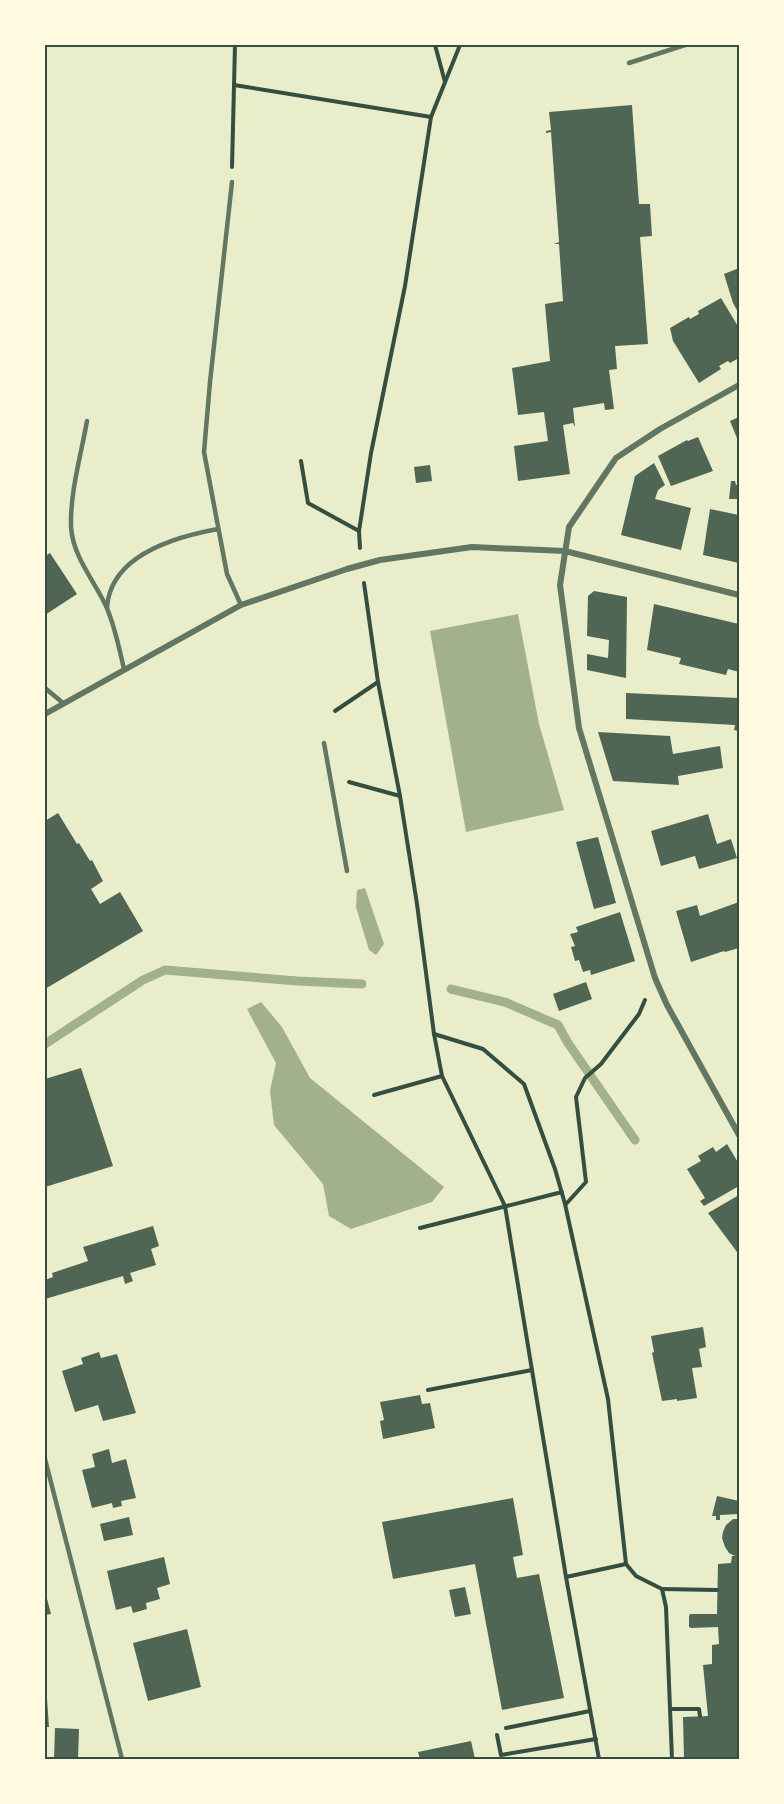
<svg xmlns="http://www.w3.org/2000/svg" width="784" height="1804" font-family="'Noto Sans',sans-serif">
  <rect width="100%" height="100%" fill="#e9edc9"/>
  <!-- water -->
  <g fill="#a3b18a">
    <path d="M518,614L539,724L564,810L466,832L430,631Z"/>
    <path d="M365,888L384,944L376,955L369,950L356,907L357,890Z"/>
    <path d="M261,1002L282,1027L310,1078L444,1187L432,1202L351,1229L329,1216L323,1184L274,1125L270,1091L276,1063L247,1009Z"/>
  </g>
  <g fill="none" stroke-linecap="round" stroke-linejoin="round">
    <!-- stream -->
    <g stroke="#a3b18a" stroke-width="9">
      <path d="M451,989L505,1002L558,1025L568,1043L635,1140"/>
      <path d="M45,1044L143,980L165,970L297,981L362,984"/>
    </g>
  </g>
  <!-- building -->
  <g fill="#4f6655">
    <path d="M632,105L639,204H650L652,236L640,237L648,344L615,346L617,369L609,370L614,409L605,410L604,403L573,408L575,427L573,423L563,425L570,474L518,481L514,446L548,441L544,412L518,415L512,368L550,361L545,304L563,301L559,244H554L559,242L551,132L546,133V131L551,130L549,112Z"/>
    <path d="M739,268V314L733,303L724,274Z"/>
    <path d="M721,298L739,328V358L730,363L728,361L719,366L721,369L699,383L673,341L670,328L689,317L690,319L699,314L698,311Z"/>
    <path d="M739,417V443L730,421Z"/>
    <path d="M698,437L713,471L671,486L658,456L687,440L688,441Z"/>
    <path d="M654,463L665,485L658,490L655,499L691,508L681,550L621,535L635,476Z"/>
    <path d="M430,465L432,481L416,483L414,467Z"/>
    <path d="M731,481H735L736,485L739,484V499H729Z"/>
    <path d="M710,509L739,515V563L703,555Z"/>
    <path d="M50,553L77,594L45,615V556Z"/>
    <path d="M594,591L627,597L626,678L587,670V654L608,658L609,640L587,636L588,596Z"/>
    <path d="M654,604L739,624V672L728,669L726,675L679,664L681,658L647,650Z"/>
    <path d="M626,693L739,698V731L734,730L735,725L626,719Z"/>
    <path d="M598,732L670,736L673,754L720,746L723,768L678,776L679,785L613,781Z"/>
    <path d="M58,813L77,844L79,843L90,861L92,860L103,881L91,889L100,904L120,892L143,931L45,989V821Z"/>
    <path d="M708,814L717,844L731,839L737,858L699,869L695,856L661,866L651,831Z"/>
    <path d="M598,837L616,903L594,909L576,842Z"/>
    <path d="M739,902V948L725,952L724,951L691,962L676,911L697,905L700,916Z"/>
    <path d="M620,912L635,961L591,975L590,970L583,972L579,960L575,961L571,947L575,946L570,934L578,932L576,927Z"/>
    <path d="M586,982L592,999L559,1011L553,994Z"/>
    <path d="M81,1068L113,1166L45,1187V1079Z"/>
    <path d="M727,1144L739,1164V1186L704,1206L700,1201L705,1198L687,1169L701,1161L698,1156L713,1147L716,1152Z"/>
    <path d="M739,1195V1251L737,1252L708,1213Z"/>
    <path d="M153,1226L159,1246L151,1249L156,1265L130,1273L133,1281L125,1284L123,1276L45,1299V1280L53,1277L52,1273L88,1261L83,1247Z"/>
    <path d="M703,1327L706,1347L699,1349L702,1367L692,1368L697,1398L677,1401V1399L662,1401L652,1353L654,1352L651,1336Z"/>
    <path d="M99,1352L101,1358L117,1354L136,1413L103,1421L98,1405L75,1412L62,1371L83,1364L81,1358Z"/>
    <path d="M420,1395L422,1404L430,1403L435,1428L383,1439L380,1421L384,1420L380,1402Z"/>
    <path d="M109,1449L112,1463L126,1459L136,1498L121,1501L122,1506L113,1508L112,1503L92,1508L82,1470L95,1467L92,1454Z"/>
    <path d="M717,1496L739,1501V1514L720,1515V1520H716V1516H712Z"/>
    <path d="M513,1498L523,1555L513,1557L517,1578L539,1574L564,1698L502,1710L475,1564L393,1579L382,1522Z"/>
    <path d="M129,1517L133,1535L104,1541L100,1524Z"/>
    <path d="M733,1519H739V1759H684L683,1717L708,1716L703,1665L712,1664V1645L719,1644L718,1627L691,1628L689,1627V1616L690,1614H717L718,1564L731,1563L732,1556H735L729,1553L725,1547L722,1538L723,1532L726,1525Z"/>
    <path d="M164,1557L170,1584L157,1588L160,1599L146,1603L147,1609L133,1613L131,1606L116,1610L107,1571Z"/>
    <path d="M465,1587L471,1614L455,1617L449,1590Z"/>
    <path d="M45,1591L51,1614L45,1615Z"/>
    <path d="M187,1629L201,1687L148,1701L133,1643Z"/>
    <path d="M45,1699H47L49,1727H45Z"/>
    <path d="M55,1728L79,1729L78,1759H54Z"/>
    <path d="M471,1741L475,1759H420L418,1752Z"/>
  </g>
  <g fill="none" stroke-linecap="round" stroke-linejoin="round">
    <!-- path -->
    <g stroke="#344e41" stroke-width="4">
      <path d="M435,45L445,82"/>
      <path d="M234,85L431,117"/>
      <path d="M232,167L235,45"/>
      <path d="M301,461L308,503L359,531"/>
      <path d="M360,548L359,531L371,453L405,286L431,117L460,45"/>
      <path d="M364,583L378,682L400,796L417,904L434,1034L442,1076L505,1206L566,1577L599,1759"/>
      <path d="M335,711L378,682"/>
      <path d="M349,782L400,796"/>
      <path d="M434,1034L483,1049L524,1084L555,1169L565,1204L608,1399L626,1564L636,1576L662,1589L666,1607L672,1759"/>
      <path d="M374,1095L442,1076"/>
      <path d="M566,1204L586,1182L576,1097L585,1078L601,1064L639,1014L645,1000"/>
      <path d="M420,1228L562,1192"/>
      <path d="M428,1390L532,1370"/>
      <path d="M566,1577L626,1564"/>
      <path d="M662,1589L717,1590"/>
      <path d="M670,1709H699L700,1716"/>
      <path d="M506,1728L590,1711"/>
      <path d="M497,1735L501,1755L596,1739"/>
    </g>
    <!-- service -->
    <g stroke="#617663" stroke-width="4.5">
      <path d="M629,63L685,45"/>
      <path d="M232,182L210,382L204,452L227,574L241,605"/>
      <path d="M87,421C81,455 70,492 71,527C73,557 94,580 106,606C115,626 119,648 124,669"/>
      <path d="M107,607C111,555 174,537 218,529"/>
      <path d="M45,688L63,703"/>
      <path d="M324,743L347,871"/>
      <path d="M45,1459L122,1759"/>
    </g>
    <!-- minor -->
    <g stroke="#617663" stroke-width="6">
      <path d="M739,385L660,429L616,458L569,527L560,585L579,728L655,978L667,1005L739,1135"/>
      <path d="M45,714L241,605L347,569L380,560L472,547L565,551L739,595"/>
    </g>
  </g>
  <!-- border -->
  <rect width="784" height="1804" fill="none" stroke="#fefae0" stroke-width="93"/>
  <rect x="46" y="46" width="692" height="1712" fill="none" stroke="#344e41" stroke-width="2"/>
</svg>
